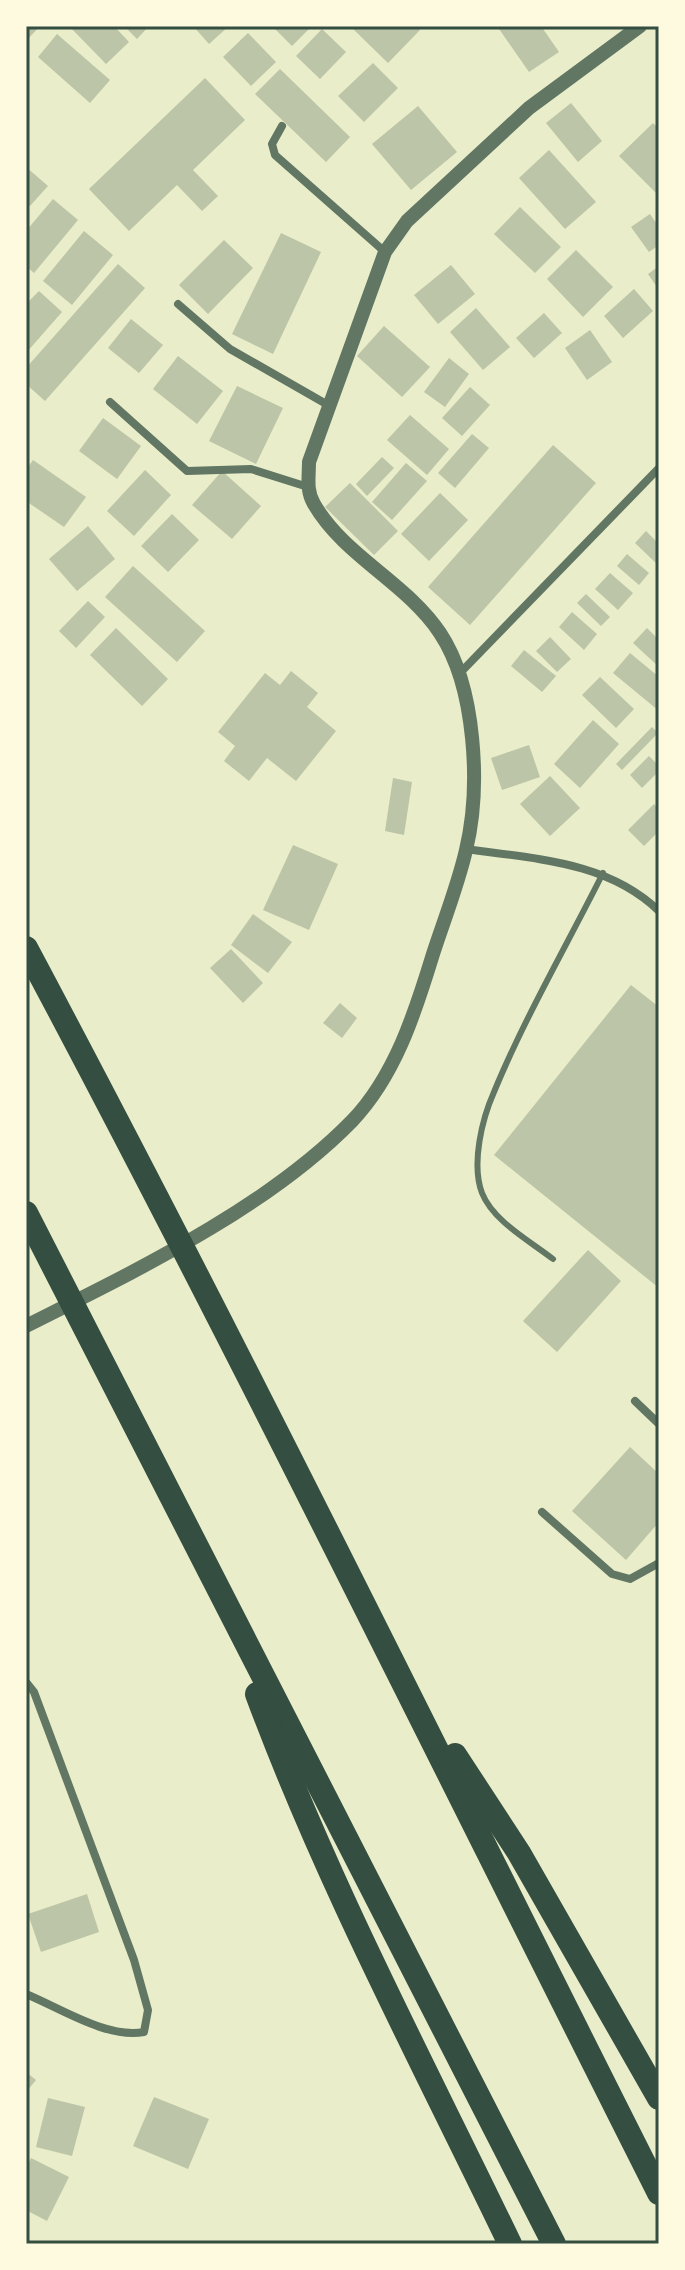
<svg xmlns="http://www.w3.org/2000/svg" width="685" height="2270" font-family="Roboto,sans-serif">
  <rect width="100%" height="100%" fill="#e9edc9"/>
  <!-- building -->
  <g fill="#bcc5a7">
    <path d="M26,26H40L26,41Z"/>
    <path d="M69,26H114L129,42L106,64Z"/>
    <path d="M124,26H149L137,39Z"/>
    <path d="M193,26H229L209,44Z"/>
    <path d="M272,26H312L292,46Z"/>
    <path d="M350,26H416L420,30L388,63Z"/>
    <path d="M497,26H541L559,52L529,72Z"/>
    <path d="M322,29L346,52L320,79L296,56Z"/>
    <path d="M248,33L276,62L251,86L223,57Z"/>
    <path d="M57,34L110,80L90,103L38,57Z"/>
    <path d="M373,63L398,88L364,122L338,96Z"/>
    <path d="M280,69L350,137L326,162L255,94Z"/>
    <path d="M205,78L245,120L193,170L218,196L202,211L177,185L129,231L89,189Z"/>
    <path d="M571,103L602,141L578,162L546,123Z"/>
    <path d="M418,106L457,152L411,190L372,144Z"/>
    <path d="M653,123L659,129V196L619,156Z"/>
    <path d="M549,150L596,202L565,229L519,178Z"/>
    <path d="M26,167L48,186L30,206L26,202Z"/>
    <path d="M53,199L78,220L34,273L26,266V231Z"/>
    <path d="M520,207L561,247L535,273L494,234Z"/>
    <path d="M650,214L659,227V245L649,252L631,227Z"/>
    <path d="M84,231L113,255L72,305L43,281Z"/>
    <path d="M281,233L321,252L273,354L232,334Z"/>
    <path d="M224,240L253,268L208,314L179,285Z"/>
    <path d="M576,250L613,287L583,317L547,279Z"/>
    <path d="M118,264L145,288L45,401L26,384V368Z"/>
    <path d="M451,265L475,294L438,324L414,295Z"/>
    <path d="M659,266V290L648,274Z"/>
    <path d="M634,289L653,311L623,338L604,316Z"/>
    <path d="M39,291L62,312L26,353V304Z"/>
    <path d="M476,308L510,347L483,370L450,332Z"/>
    <path d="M544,313L562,333L534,358L516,338Z"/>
    <path d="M131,319L163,345L139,373L108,348Z"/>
    <path d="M384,326L430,367L402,397L357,356Z"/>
    <path d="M590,330L612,362L587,380L565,348Z"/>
    <path d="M178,356L223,391L197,424L153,389Z"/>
    <path d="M449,358L469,374L445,407L424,392Z"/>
    <path d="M237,386L283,408L256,464L209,441Z"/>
    <path d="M470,387L490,405L462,436L442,418Z"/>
    <path d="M410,415L449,449L427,475L387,440Z"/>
    <path d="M103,418L141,446L117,479L79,451Z"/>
    <path d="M472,434L489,448L455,488L438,473Z"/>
    <path d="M553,445L596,483L470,625L428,587Z"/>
    <path d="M382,457L394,468L367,496L356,484Z"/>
    <path d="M33,460L86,497L64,527L26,501V470Z"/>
    <path d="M406,463L427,481L392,520L372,502Z"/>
    <path d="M145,470L171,495L134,536L107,511Z"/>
    <path d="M222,471L261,506L232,539L192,505Z"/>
    <path d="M350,483L398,531L374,555L325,507Z"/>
    <path d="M440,493L468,520L429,561L401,534Z"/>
    <path d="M172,514L199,540L168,572L141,546Z"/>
    <path d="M88,526L115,559L77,591L49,559Z"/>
    <path d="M646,531L659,544V566L635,543Z"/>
    <path d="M627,554L649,573L639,585L617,566Z"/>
    <path d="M133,566L205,631L177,662L105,597Z"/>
    <path d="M610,573L633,593L618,610L595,589Z"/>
    <path d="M586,594L610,617L601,626L577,603Z"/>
    <path d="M88,601L105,617L76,648L59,631Z"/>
    <path d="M572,612L597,634L584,650L559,627Z"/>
    <path d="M116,628L168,679L142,706L90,655Z"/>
    <path d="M647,628L659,640V667L633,643Z"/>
    <path d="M550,637L571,659L557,672L536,651Z"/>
    <path d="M524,650L556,676L542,692L511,666Z"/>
    <path d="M630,653L659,677V711L613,673Z"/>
    <path d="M291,671L318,693L307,707L336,731L296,781L267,758L249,781L224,761L235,746L218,732L265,673L280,685Z"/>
    <path d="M600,677L634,709L616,728L582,695Z"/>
    <path d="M593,720L619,744L580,788L554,764Z"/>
    <path d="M652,727L658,733L622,770L616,764Z"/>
    <path d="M529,745L540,777L502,790L491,758Z"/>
    <path d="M649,756L659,766V771L642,788L630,775Z"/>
    <path d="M550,776L580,808L550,836L520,804Z"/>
    <path d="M393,778L412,782L404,835L385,831Z"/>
    <path d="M654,804L659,809V831L644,846L628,830Z"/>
    <path d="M293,845L338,864L309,930L263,910Z"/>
    <path d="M253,914L292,942L268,973L231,945Z"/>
    <path d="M231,949L263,983L243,1003L210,968Z"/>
    <path d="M631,985L659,1007V1288L494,1155Z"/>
    <path d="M340,1003L357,1018L342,1038L323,1023Z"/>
    <path d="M588,1250L621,1281L557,1352L523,1321Z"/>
    <path d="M630,1447L659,1474V1522L626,1560L572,1511Z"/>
    <path d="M87,1894L99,1932L41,1952L28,1914Z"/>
    <path d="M26,2072L36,2080L26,2092Z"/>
    <path d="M154,2097L209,2119L188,2169L133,2146Z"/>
    <path d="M48,2098L85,2107L72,2156L36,2147Z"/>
    <path d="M31,2158L69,2177L47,2221L26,2210V2168Z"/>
  </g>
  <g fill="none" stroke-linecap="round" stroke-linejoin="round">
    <!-- service -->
    <path stroke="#617663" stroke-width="6" d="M553,1259C530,1241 493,1221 482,1193C471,1164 482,1119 494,1092C525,1017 567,945 603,873"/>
    <!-- minor -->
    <g stroke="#617663" stroke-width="8">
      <path d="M282,126L272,144L275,155L385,252"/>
      <path d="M178,304L230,349L328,405"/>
      <path d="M110,402L187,471L251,469L308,487"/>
      <path d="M461,672L659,468"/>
      <path d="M466,849C535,859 607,861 659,911"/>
      <path d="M635,1401L659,1424"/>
      <path d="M542,1512L612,1574L630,1579L659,1563"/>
      <path d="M26,1682L34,1692L134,1960L148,2010L144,2032C107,2039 60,2008 26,1994"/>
    </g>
    <!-- tertiary -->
    <path stroke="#617663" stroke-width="14" d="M26,1326C135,1271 266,1209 352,1121C395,1076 415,1013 433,954C444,920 458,885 466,850C481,788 476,687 440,633C407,583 344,556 314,504C306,491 309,477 309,462L385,252L407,221L529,108L640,26"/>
    <!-- motorway -->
    <g stroke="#344e41" stroke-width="24">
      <path d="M26,948C245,1359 449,1777 659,2193"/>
      <path d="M26,1213L554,2244"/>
      <path d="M257,1694C327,1883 423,2063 510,2244"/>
      <path d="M455,1755L519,1853L659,2098"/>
    </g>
  </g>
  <!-- border -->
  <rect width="685" height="2270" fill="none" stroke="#fefae0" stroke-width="56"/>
  <rect x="28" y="28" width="629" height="2214" fill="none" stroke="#344e41" stroke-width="3"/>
</svg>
